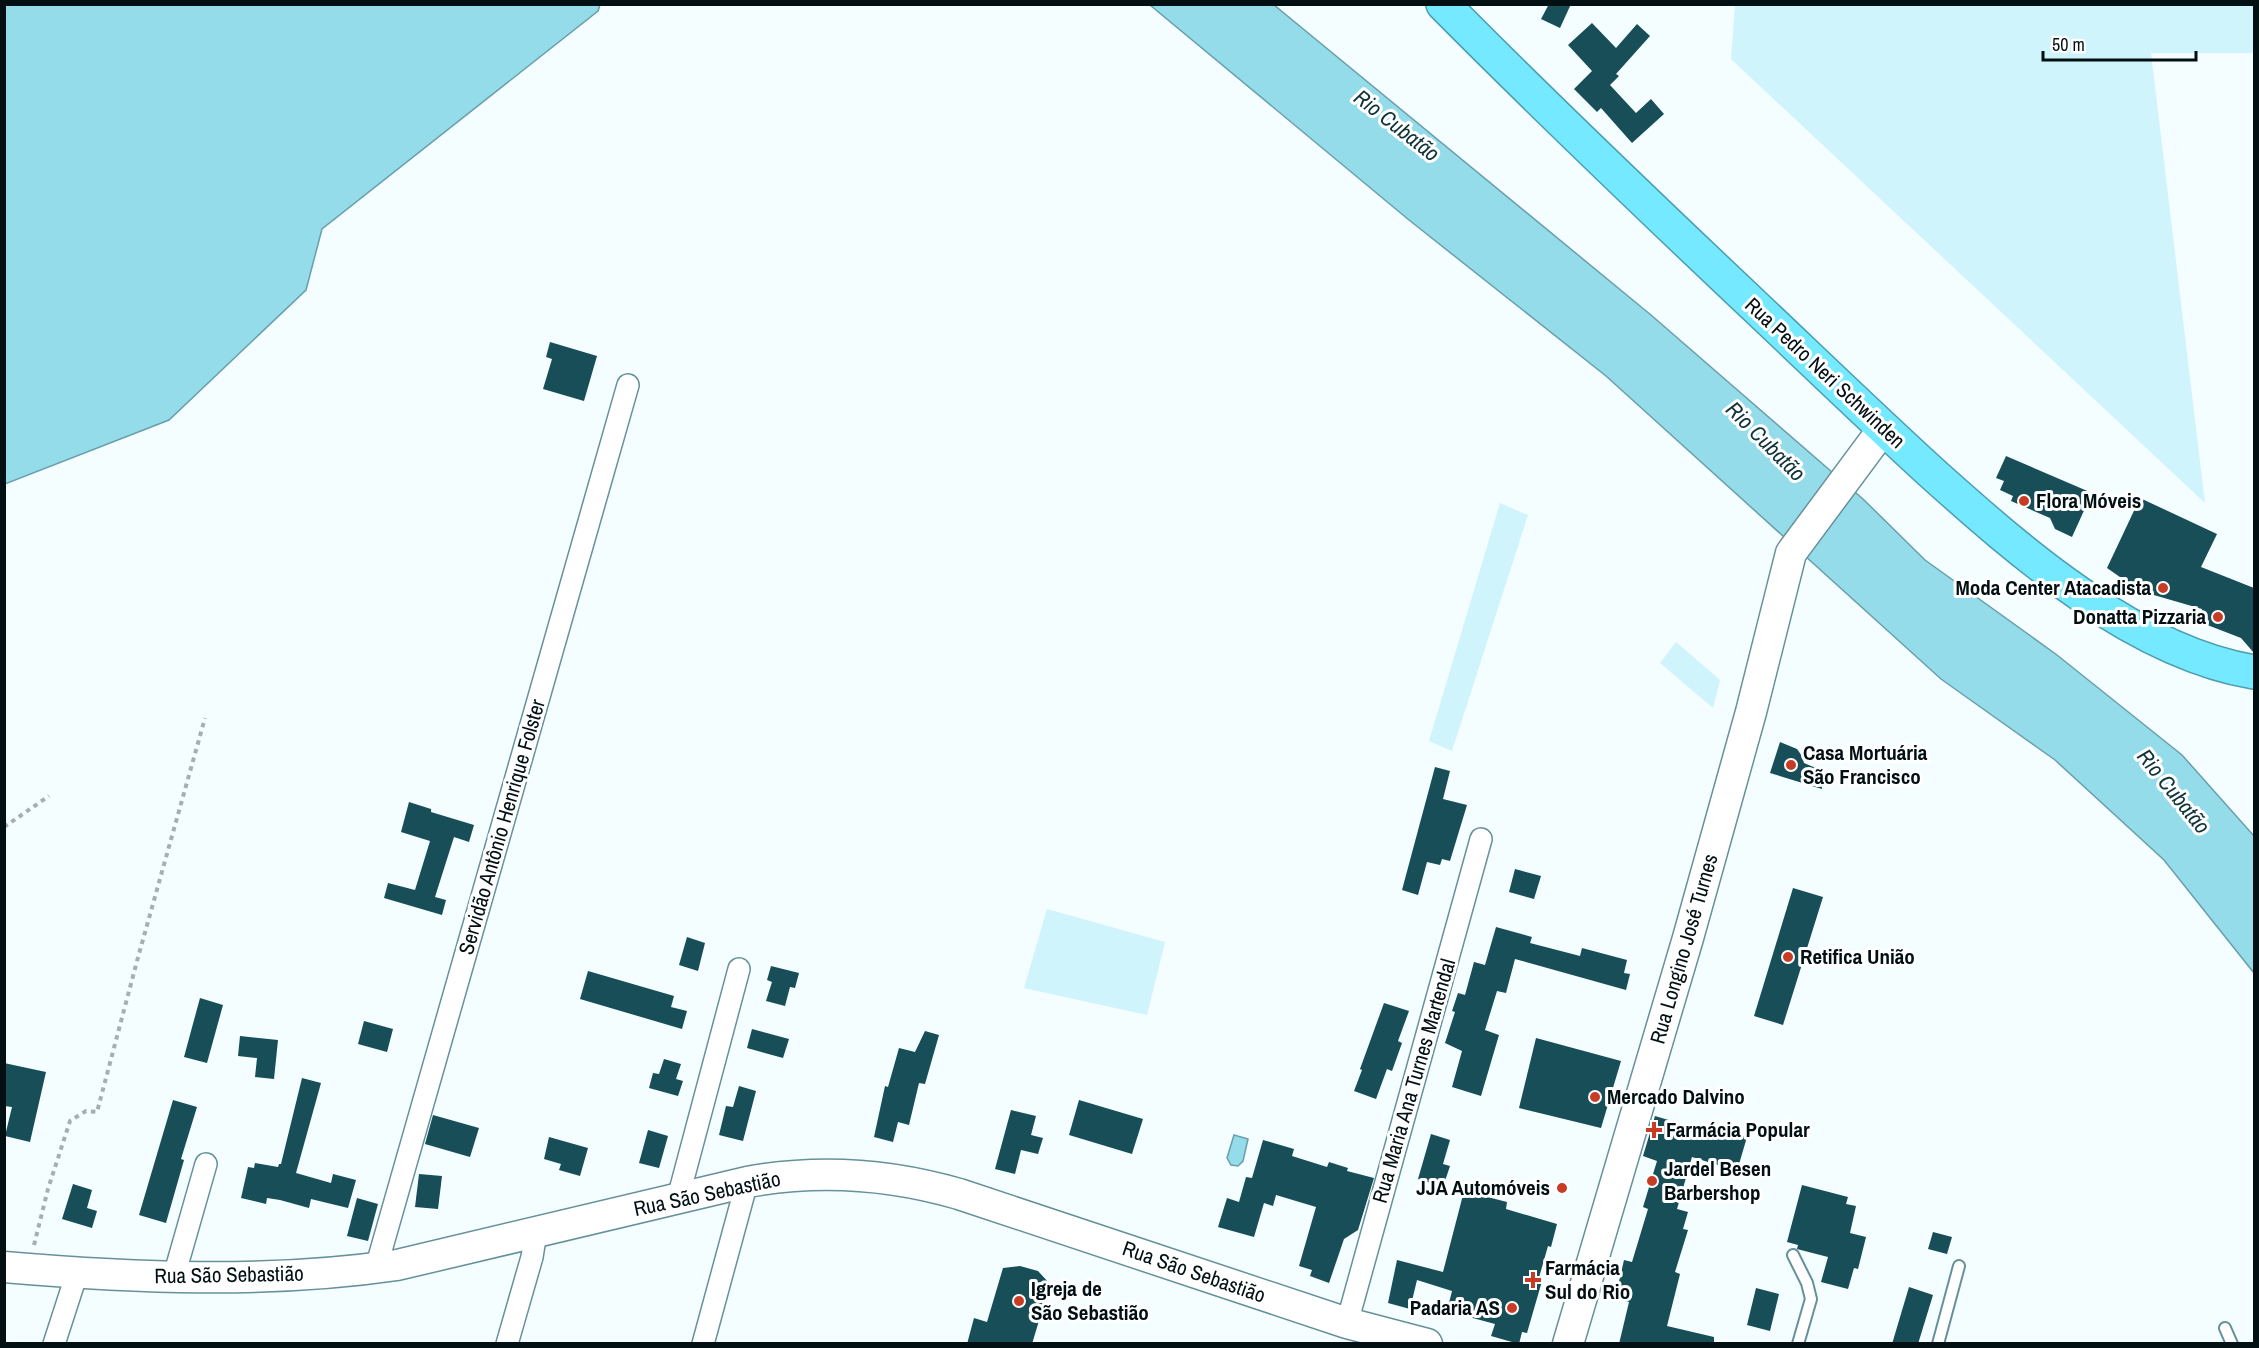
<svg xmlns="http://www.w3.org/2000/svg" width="2259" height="1348" font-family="'Archivo Narrow',sans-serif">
  <rect width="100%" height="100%" fill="#f4fdff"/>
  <!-- green -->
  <g fill="#d0f4fb">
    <path d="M1735,5H2254V53H2151L2205,503L1731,59Z"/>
    <path d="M1500,503L1528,515L1452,751L1429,741Z"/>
    <path d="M1676,642L1720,680L1713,708L1660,663Z"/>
    <path d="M1047,909L1165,942L1147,1015L1024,988Z"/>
  </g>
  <!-- water -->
  <g fill="#95dcea" stroke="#699faa" stroke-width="1.5">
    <path d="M5,4H600V5L598,11L322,229L306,290L169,420L5,484Z"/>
    <path d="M1150,5H1274L1651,315L1863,499L1925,560L2057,655L2182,755L2254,836V973L2164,860L2055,760L1941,679L1606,376L1409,220Z"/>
    <path d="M1234,1135L1248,1139L1243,1161L1238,1166L1231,1165L1227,1158Z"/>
  </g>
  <!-- building -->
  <g fill="#174e58">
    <path d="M1549,4H1571L1560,28L1541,19Z"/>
    <path d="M1592,23L1616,48L1637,24L1650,36L1616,74L1619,76L1610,85L1636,113L1651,99L1664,114L1632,143L1601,108L1597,112L1574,89L1592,71L1568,45Z"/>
    <path d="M550,342L597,356L584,401L543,389L552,359L546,357Z"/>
    <path d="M2006,456L2092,493L2072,537L2055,529L2050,518L2011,501L2013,496L2000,490L2004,481L1996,478Z"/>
    <path d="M2140,498L2217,534L2201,567L2254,588V653L2241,638L2197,621L2202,609L2140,591L2107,568Z"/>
    <path d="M1780,742L1797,749L1802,756L1804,763L1818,769L1821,775L1822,789L1770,773Z"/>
    <path d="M1435,767L1450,771L1443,799L1467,805L1450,861L1442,859L1440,865L1427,862L1418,895L1402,890Z"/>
    <path d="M409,802L431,809V812L474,825L469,842L454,837L435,897L446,900L442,915L384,898L388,883L415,890L430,841L401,832Z"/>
    <path d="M1515,869L1541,876L1534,899L1509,892Z"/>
    <path d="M1793,888L1823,897L1783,1025L1754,1016Z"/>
    <path d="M1496,927L1532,937L1530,943L1580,956L1582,948L1627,960L1624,973L1630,974L1626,990L1515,959L1506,993L1497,991L1485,1030L1499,1035L1481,1096L1452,1087L1462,1051L1445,1043L1455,1012L1452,1011L1458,993L1465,995L1474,962L1485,965Z"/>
    <path d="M687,937L705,943L698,971L679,965Z"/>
    <path d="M771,966L799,973L795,988L790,987L785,1006L766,1001L772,982L767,980Z"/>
    <path d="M588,971L674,996L671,1007L687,1011L682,1029L580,999Z"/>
    <path d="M200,998L223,1005L207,1063L184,1057Z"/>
    <path d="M1384,1003L1409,1011L1398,1041L1402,1043L1392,1071L1387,1069L1376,1099L1354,1091L1362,1070L1360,1069Z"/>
    <path d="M364,1021L393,1029L387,1052L358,1044Z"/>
    <path d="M752,1029L789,1039L783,1058L747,1048Z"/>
    <path d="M925,1031L939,1035L925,1084L919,1083L909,1125L898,1122L893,1142L874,1137L885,1086L888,1087L899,1048L915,1052Z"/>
    <path d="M240,1036L278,1040L274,1079L255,1077L257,1058L238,1056Z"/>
    <path d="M1536,1038L1621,1061L1601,1128L1519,1108Z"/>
    <path d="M664,1059L681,1064L676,1079L683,1081L678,1096L649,1088L653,1073L659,1074Z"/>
    <path d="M4,1063L46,1072L30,1142L5,1136L12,1107L4,1106Z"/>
    <path d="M302,1078L321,1083L296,1173L331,1183L333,1174L356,1180L348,1208L311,1199L309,1208L280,1200L267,1198L266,1204L241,1198L248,1167L254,1168L255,1163L278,1167L279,1164H281Z"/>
    <path d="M739,1086L756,1091L743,1141L719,1135L726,1106L733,1107Z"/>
    <path d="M173,1100L197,1107L181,1159L184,1160L166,1223L139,1215Z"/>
    <path d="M1079,1100L1143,1119L1132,1154L1069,1135Z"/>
    <path d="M1011,1110L1036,1116L1031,1135L1043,1138L1038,1154L1021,1150L1015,1174L995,1169Z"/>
    <path d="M433,1115L479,1128L470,1157L425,1144Z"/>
    <path d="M1655,1116L1709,1132L1710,1126L1747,1137L1737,1171L1692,1157L1677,1209L1688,1212L1683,1229L1688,1230L1675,1272L1680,1274L1667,1326L1714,1337V1344H1619L1629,1302L1615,1299L1624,1260L1632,1262L1648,1209L1643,1207L1657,1161L1643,1156Z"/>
    <path d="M648,1130L668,1136L659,1168L639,1163Z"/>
    <path d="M1431,1134L1450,1140L1443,1164L1450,1166L1443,1187L1418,1179Z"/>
    <path d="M549,1137L588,1148L580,1176L559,1170L561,1164L544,1159Z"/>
    <path d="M1263,1140L1294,1149L1292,1156L1327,1167L1329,1162L1348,1168L1347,1171L1374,1178L1358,1230L1344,1239L1329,1283L1310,1276L1312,1270L1299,1266L1316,1207L1276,1195L1273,1206L1264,1203L1254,1237L1218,1227L1227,1198L1239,1202L1246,1177L1252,1178Z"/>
    <path d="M419,1174L442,1176L438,1209L415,1207Z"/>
    <path d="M73,1184L92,1190L87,1208L97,1211L92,1228L62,1219Z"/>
    <path d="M1802,1185L1848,1197L1846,1204L1856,1206L1850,1233L1866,1237L1858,1269L1854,1268L1848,1289L1821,1282L1828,1257L1797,1249L1798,1245L1787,1242Z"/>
    <path d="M1464,1191L1507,1202L1506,1209L1557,1224L1551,1247L1548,1246L1538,1281H1542L1527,1333L1522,1332L1519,1344L1491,1336L1495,1324L1447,1311L1452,1291L1417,1280L1410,1309L1388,1303L1397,1260L1443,1272Z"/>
    <path d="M357,1198L378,1204L368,1241L347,1236Z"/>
    <path d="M1933,1232L1952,1237L1947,1254L1928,1249Z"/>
    <path d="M1020,1266L1038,1271L1050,1284L1032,1344H967L974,1318L987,1322L1003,1268Z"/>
    <path d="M1909,1287L1933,1295L1918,1344H1892Z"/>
    <path d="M1756,1288L1779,1294L1770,1331L1747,1325Z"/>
  </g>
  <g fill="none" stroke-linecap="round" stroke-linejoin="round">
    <defs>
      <g id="lane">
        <path d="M1793,1255L1807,1283L1811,1299L1798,1344"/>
        <path d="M2225,1328L2232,1344"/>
        <path d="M1938,1344L1959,1266"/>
      </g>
      <g id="street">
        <path d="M678,1198L739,969"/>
        <path d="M376,1268L628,385"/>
        <path d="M174,1276L206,1164"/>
        <path d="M1347,1323L1481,839"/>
        <path d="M54,1344L77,1273"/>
        <path d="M507,1344L532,1257L536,1232"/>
        <path d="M703,1344L747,1182"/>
      </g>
      <g id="secondary">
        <path d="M4,1267C134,1278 267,1284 397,1265L747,1182C818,1169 890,1174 959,1194L1347,1323L1427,1344"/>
        <path d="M1568,1344L1688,938L1751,712L1791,553L1883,429"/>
      </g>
      <path id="highway" d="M1443,4C1547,109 1654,211 1761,312C1818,366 1874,420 1932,473C2020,552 2134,652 2254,672"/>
    </defs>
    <!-- lane casing -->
    <use href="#lane" stroke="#66919a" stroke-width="14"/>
    <!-- street casing -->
    <use href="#street" stroke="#66919a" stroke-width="24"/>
    <!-- secondary casing -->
    <use href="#secondary" stroke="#66919a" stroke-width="33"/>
    <!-- highway casing -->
    <use href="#highway" stroke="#4d9dad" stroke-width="36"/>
    <!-- path -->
    <g stroke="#a4afb1" stroke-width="4" stroke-dasharray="4.5 4.5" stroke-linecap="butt">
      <path d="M4,827L49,796"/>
      <path d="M34,1245L48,1189L70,1121L86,1111L97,1112L137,961L205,718"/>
    </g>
    <!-- lane -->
    <use href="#lane" stroke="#fff" stroke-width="10"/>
    <!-- street -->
    <use href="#street" stroke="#fff" stroke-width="21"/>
    <!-- secondary -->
    <use href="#secondary" stroke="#fff" stroke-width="30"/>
    <!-- highway -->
    <use href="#highway" stroke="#75e9ff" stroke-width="33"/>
  </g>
  <!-- markers -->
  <g fill="#c83c26" stroke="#fff" stroke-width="2">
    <circle cx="2024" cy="501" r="6"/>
    <circle cx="2163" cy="588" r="6"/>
    <circle cx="2218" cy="617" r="6"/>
    <circle cx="1791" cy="765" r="6"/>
    <circle cx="1788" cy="957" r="6"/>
    <circle cx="1595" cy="1097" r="6"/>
    <path d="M1651 1121h6v6h6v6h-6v6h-6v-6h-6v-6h6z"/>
    <circle cx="1652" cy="1181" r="6"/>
    <circle cx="1562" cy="1188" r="6"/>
    <path d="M1530 1271h6v6h6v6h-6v6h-6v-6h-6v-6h6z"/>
    <circle cx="1019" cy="1301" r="6"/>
    <circle cx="1512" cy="1308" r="6"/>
  </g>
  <g text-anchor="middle" stroke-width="6" stroke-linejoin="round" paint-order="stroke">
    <!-- street labels -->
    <g font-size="21" fill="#021014" stroke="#fff">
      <text transform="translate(1825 373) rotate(43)" y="7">Rua Pedro Neri Schwinden</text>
      <text transform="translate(502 827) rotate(-74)" y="7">Servidão Antônio Henrique Folster</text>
      <text transform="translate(1684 949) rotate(-74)" y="7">Rua Longino José Turnes</text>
      <text transform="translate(1414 1081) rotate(-74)" y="7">Rua Maria Ana Turnes Martendal</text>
      <text transform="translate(707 1194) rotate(-12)" y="7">Rua São Sebastião</text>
      <text transform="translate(1194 1272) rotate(19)" y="7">Rua São Sebastião</text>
      <text transform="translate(229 1275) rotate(-1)" y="7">Rua São Sebastião</text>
    </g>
    <!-- poi labels -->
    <g font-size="21" font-weight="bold" fill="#021014" stroke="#fff" text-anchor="start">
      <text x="2036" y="508">Flora Móveis</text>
      <text x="2151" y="595" text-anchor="end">Moda Center Atacadista</text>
      <text x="2206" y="624" text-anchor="end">Donatta Pizzaria</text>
      <text x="1803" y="760">Casa Mortuária<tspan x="1803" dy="24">São Francisco</tspan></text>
      <text x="1800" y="964">Retifica União</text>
      <text x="1607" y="1104">Mercado Dalvino</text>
      <text x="1666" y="1137">Farmácia Popular</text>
      <text x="1664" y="1176">Jardel Besen<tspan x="1664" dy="24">Barbershop</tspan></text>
      <text x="1550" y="1195" text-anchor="end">JJA Automóveis</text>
      <text x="1545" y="1275">Farmácia<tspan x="1545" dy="24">Sul do Rio</tspan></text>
      <text x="1031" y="1296">Igreja de<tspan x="1031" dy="24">São Sebastião</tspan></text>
      <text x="1500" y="1315" text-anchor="end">Padaria AS</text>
    </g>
    <!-- water labels -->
    <g font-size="22" font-style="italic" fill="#10333a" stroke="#fff">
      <text transform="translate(1397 125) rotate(38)" y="8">Rio Cubatão</text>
      <text transform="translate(1766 441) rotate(45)" y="8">Rio Cubatão</text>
      <text transform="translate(2174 791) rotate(51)" y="8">Rio Cubatão</text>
    </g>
  </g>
  <!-- border -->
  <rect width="2259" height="1348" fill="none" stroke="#021014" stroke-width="12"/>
  <!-- scale -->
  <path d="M2043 51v9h153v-9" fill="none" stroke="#021014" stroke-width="3"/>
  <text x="2052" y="51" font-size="18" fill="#021014" stroke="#ffffff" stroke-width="4.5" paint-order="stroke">50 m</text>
</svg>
